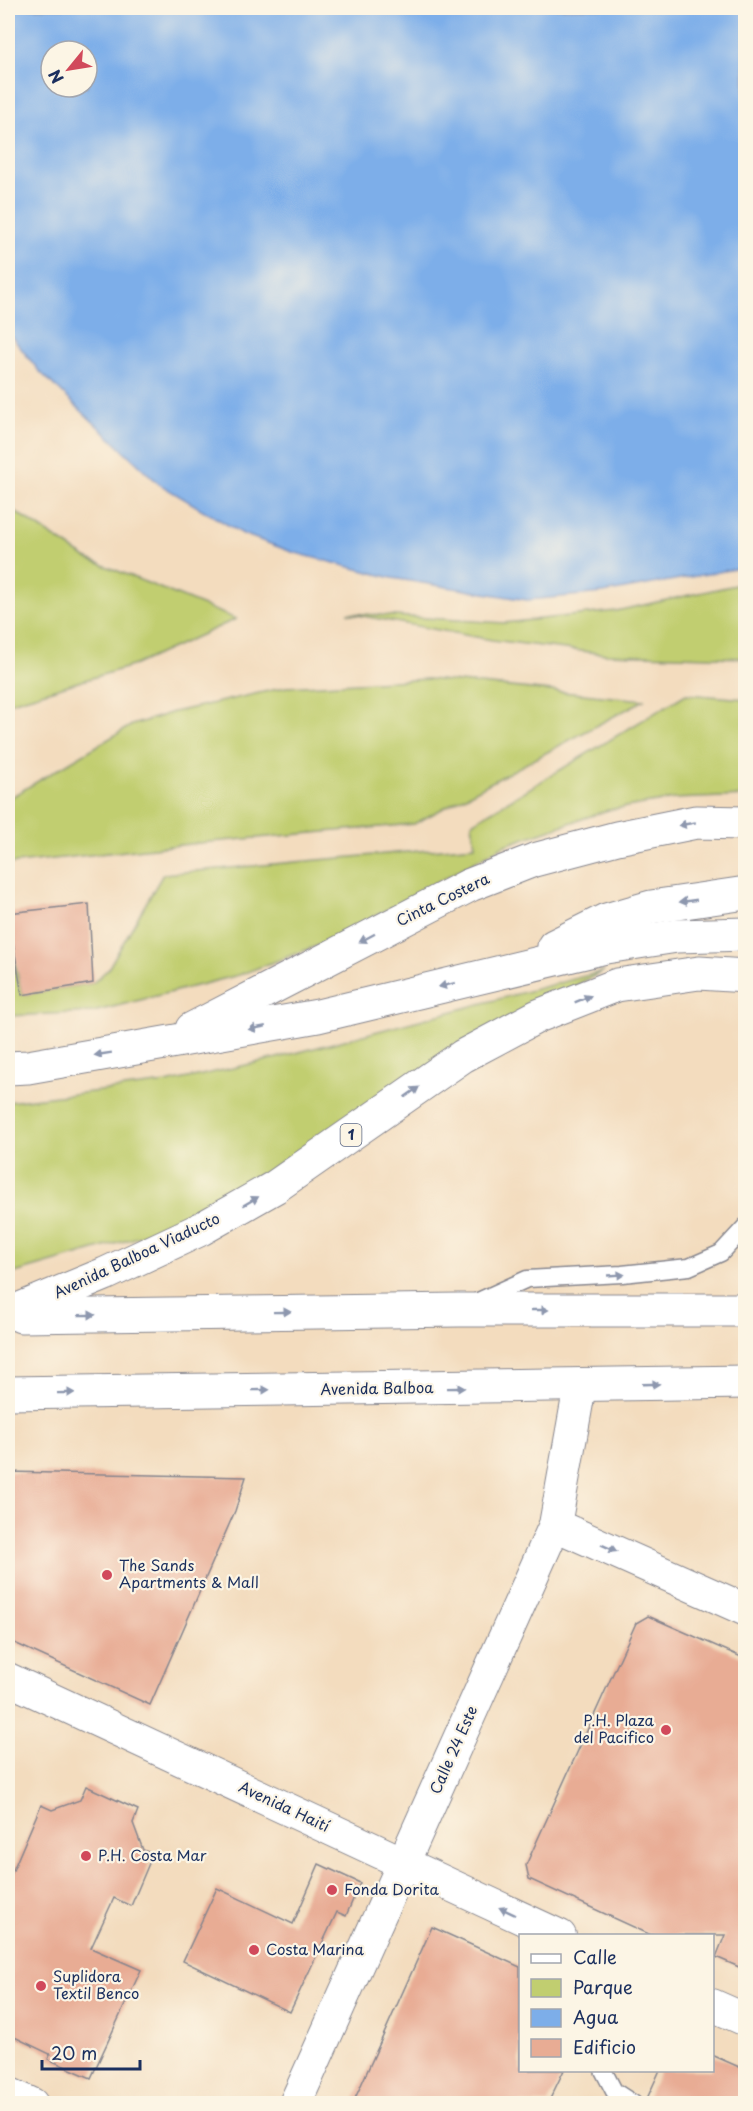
<svg xmlns="http://www.w3.org/2000/svg" width="753" height="2111" font-family="'Playpen Sans',sans-serif">
  <rect width="100%" height="100%" fill="#fcf5e5"/>
  <filter id="ink" filterUnits="userSpaceOnUse"><feTurbulence type="fractalNoise" baseFrequency=".0167" numOctaves="2"/><feDisplacementMap in="SourceGraphic" scale="12" xChannelSelector="R" yChannelSelector="G"/><feConvolveMatrix kernelMatrix="1 2 1 2 8 2 1 2 1" color-interpolation-filters="sRGB"/></filter>
  <filter id="wash" filterUnits="userSpaceOnUse"><feTurbulence type="fractalNoise" baseFrequency=".008" numOctaves="4" result="noise"/><feDisplacementMap in="SourceGraphic" scale="24" xChannelSelector="R" yChannelSelector="G"/><feGaussianBlur stdDeviation="1.35" result="paint"/><feColorMatrix in="noise" values="0 0 0 0 0 0 0 0 0 0 0 0 0 0 0 0 0 1.4 0 .05"/><feComposite in="paint" operator="in"/></filter>
  <g filter="url(#wash)">
    <rect width="100%" height="100%" fill="#f3dcbe"/>
    <!-- green -->
    <g fill="#c1ce70" stroke="#6e7e67" stroke-width="1.5">
      <path d="M8,507L86,558L236,619L135,665L8,703Z"/>
      <path d="M745,583V658L606,654L492,640L347,613L504,623L616,611Z"/>
      <path d="M428,679L644,700L414,824L199,843L8,864V799L132,725L174,712L286,687Z"/>
      <path d="M686,694L745,699V796L674,799L608,810L505,845L330,941L239,975L93,1012L8,1016V931L22,995L93,983L108,969L163,874L475,846L472,823Z"/>
      <path d="M604,971L469,1039L239,1190L142,1236L8,1275V1102L166,1083L277,1058Z"/>
    </g>
    <!-- water -->
    <path fill="#7daee9" stroke="#4c6ea4" stroke-width="1.5" fill-rule="evenodd" d="M8,8H745V567L603,593L527,600L392,578L292,552L243,534L159,484L39,371L8,332ZM51,51H87V87H51Z"/>
    <g id="blocks">
      <!-- building -->
      <g fill="#e8ac94">
        <path d="M89,904L93,983L22,995L8,913Z"/>
        <path d="M8,1472L246,1477L235,1511L150,1705L8,1640Z"/>
        <path d="M648,1616L746,1659V1970L716,1957L725,1935H651L529,1879L526,1865L636,1623Z"/>
        <path d="M86,1786L138,1810L133,1823L143,1850L153,1854L131,1906L114,1898L91,1948L141,1970L91,2078L48,2059L50,2054L8,2034V1882L41,1805L52,1810L80,1800Z"/>
        <path d="M319,1864L360,1883L346,1916L337,1912L290,2012L183,1961L217,1888L293,1924Z"/>
        <path d="M432,1927L520,1967V2070H564L548,2103H353Z"/>
        <path d="M712,2055L746,2070V2103H645L660,2070H712Z"/>
      </g>
    </g>
  </g>
  <g filter="url(#ink)">
    <use href="#blocks" fill-opacity="0" stroke="#87868e" stroke-width="1.5"/>
    <g fill="none" stroke-linecap="round" stroke-linejoin="round">
      <defs>
        <g id="service">
          <path d="M474,1303L527,1279L622,1274L689,1267L721,1253L746,1226"/>
          <path d="M603,2070L614,2091L634,2104"/>
        </g>
        <g id="minor">
          <path d="M555,1525L746,1610"/>
          <path d="M8,1679L560,1936"/>
          <path d="M712,2005L746,2020"/>
          <path d="M8,2093L32,2104"/>
          <path d="M295,2104L555,1525L580,1386"/>
        </g>
        <path id="secondary" d="M8,1393L746,1382"/>
        <g id="trunk">
          <path d="M554,946L606,920L651,907L746,893"/>
          <path d="M192,1029L470,885L534,860L617,838L696,822L746,823"/>
          <path d="M8,1068L28,1067L318,1016L606,947L677,936L746,934"/>
          <path d="M8,1314L105,1274L201,1229L275,1187L463,1056L538,1016L617,985L699,973L746,976"/>
          <path d="M21,1316L459,1310H746"/>
        </g>
      </defs>
      <!-- service casing -->
      <use href="#service" stroke="#87868e" stroke-width="19"/>
      <!-- minor casing -->
      <use href="#minor" stroke="#87868e" stroke-width="34"/>
      <!-- secondary casing -->
      <use href="#secondary" stroke="#87868e" stroke-width="35"/>
      <!-- trunk casing -->
      <use href="#trunk" stroke="#87868e" stroke-width="35"/>
      <!-- service -->
      <use href="#service" stroke="#fff" stroke-width="16"/>
      <!-- minor -->
      <use href="#minor" stroke="#fff" stroke-width="32"/>
      <!-- secondary -->
      <use href="#secondary" stroke="#fff" stroke-width="33"/>
      <!-- trunk -->
      <use href="#trunk" stroke="#fff" stroke-width="33"/>
    </g>
    <!-- one-way arrows -->
    <defs><path id="oneway-solid" d="M-6-.8H1V-3.2L6.5 0L1 3.2V.8H-6Z" transform="scale(1.5)"/></defs>
    <g fill="#8d97ae">
      <use href="#oneway-solid" transform="translate(687 824) rotate(170)"/>
      <use href="#oneway-solid" transform="translate(688 901) rotate(172)"/>
      <use href="#oneway-solid" transform="translate(367 938) rotate(152)"/>
      <use href="#oneway-solid" transform="translate(447 985) rotate(166)"/>
      <use href="#oneway-solid" transform="translate(583 999) rotate(-22)"/>
      <use href="#oneway-solid" transform="translate(257 1028) rotate(169)"/>
      <use href="#oneway-solid" transform="translate(103 1054) rotate(171)"/>
      <use href="#oneway-solid" transform="translate(412 1092) rotate(-35)"/>
      <use href="#oneway-solid" transform="translate(251 1201) rotate(-30)"/>
      <use href="#oneway-solid" transform="translate(616 1275) rotate(-3)"/>
      <use href="#oneway-solid" transform="translate(540 1310)"/>
      <use href="#oneway-solid" transform="translate(282 1312) rotate(-1)"/>
      <use href="#oneway-solid" transform="translate(87 1315) rotate(-1)"/>
      <use href="#oneway-solid" transform="translate(651 1384) rotate(-2)"/>
      <use href="#oneway-solid" transform="translate(456 1388) rotate(-1)"/>
      <use href="#oneway-solid" transform="translate(261 1390) rotate(-1)"/>
      <use href="#oneway-solid" transform="translate(66 1393) rotate(-1)"/>
      <use href="#oneway-solid" transform="translate(609 1548) rotate(24)"/>
      <use href="#oneway-solid" transform="translate(507 1911) rotate(-155)"/>
    </g>
  </g>
  <!-- markers -->
  <g fill="#d1495b" stroke="#fcf5e5" stroke-width="2">
    <circle cx="107" cy="1575" r="6"/>
    <circle cx="666" cy="1730" r="6"/>
    <circle cx="86" cy="1856" r="6"/>
    <circle cx="332" cy="1890" r="6"/>
    <circle cx="254" cy="1950" r="6"/>
    <circle cx="41" cy="1986" r="6"/>
  </g>
  <g text-anchor="middle" stroke-width="4.5" stroke-linejoin="round" paint-order="stroke">
    <!-- shield labels -->
    <rect fill="#fcf5e5" stroke="#5e6a86" stroke-width="1.5" x="340.5" y="1124" width="21" height="22" rx="4.5"/>
    <g font-size="14" font-weight="bold" fill="#1b2f5e">
      <text x="351" y="1140">1</text>
    </g>
    <!-- street labels -->
    <g font-size="15" fill="#1b2f5e" stroke="#fcf5e5">
      <text transform="translate(443 900) rotate(-26)" y="5">Cinta Costera</text>
      <text transform="translate(137 1256) rotate(-25)" y="5">Avenida Balboa Viaducto</text>
      <text transform="translate(377 1389) rotate(-1)" y="5">Avenida Balboa</text>
      <text transform="translate(454 1750) rotate(-66)" y="5">Calle 24 Este</text>
      <text transform="translate(284 1807) rotate(25)" y="5">Avenida Haití</text>
    </g>
    <!-- poi labels -->
    <g font-size="15" fill="#1b2f5e" stroke="#fcf5e5" text-anchor="start">
      <text x="119" y="1571">The Sands<tspan x="119" dy="17">Apartments &amp; Mall</tspan></text>
      <text x="654" y="1726" text-anchor="end">P.H. Plaza<tspan x="654" dy="17">del Pacifico</tspan></text>
      <text x="98" y="1861">P.H. Costa Mar</text>
      <text x="344" y="1895">Fonda Dorita</text>
      <text x="266" y="1955">Costa Marina</text>
      <text x="53" y="1982">Suplidora<tspan x="53" dy="17">Textil Benco</tspan></text>
    </g>
  </g>
  <!-- margin -->
  <rect width="753" height="2111" fill="none" stroke="#fcf5e5" stroke-width="30"/>
  <!-- legend -->
  <rect x="519" y="1934" width="195" height="138" fill="#fcf5e5" stroke="#a2a6af" stroke-width="1.5"/>
  <rect x="531" y="1954" width="30" height="9" fill="#ffffff" stroke="#a2a6af" stroke-width="1.5"/>
  <text x="573" y="1964" font-size="18" fill="#1b2f5e">Calle</text>
  <rect x="531" y="1979" width="30" height="18" fill="#c1ce70" stroke="#a2a6af" stroke-width="1.5"/>
  <text x="573" y="1994" font-size="18" fill="#1b2f5e">Parque</text>
  <rect x="531" y="2009" width="30" height="18" fill="#7daee9" stroke="#a2a6af" stroke-width="1.5"/>
  <text x="573" y="2024" font-size="18" fill="#1b2f5e">Agua</text>
  <rect x="531" y="2039" width="30" height="18" fill="#e8ac94" stroke="#a2a6af" stroke-width="1.5"/>
  <text x="573" y="2054" font-size="18" fill="#1b2f5e">Edificio</text>
  <!-- north arrow -->
  <g transform="translate(69 69) rotate(240)"><circle r="28" fill="#fcf5e5" stroke="#a2a6af" stroke-width="1.5"/>
  <path d="M0-4.5L10 22L0 15L-10 22Z" fill="#d1495b"/>
  <text y="-9" font-size="16" font-weight="bold" text-anchor="middle" fill="#1b2f5e">N</text>
  </g>
  <!-- scale -->
  <path d="M42 2060v9h98v-9" fill="none" stroke="#1b2f5e" stroke-width="3"/>
  <text x="51" y="2060" font-size="18" fill="#1b2f5e" stroke="#fcf5e5" stroke-width="4.5" paint-order="stroke">20 m</text>
</svg>
